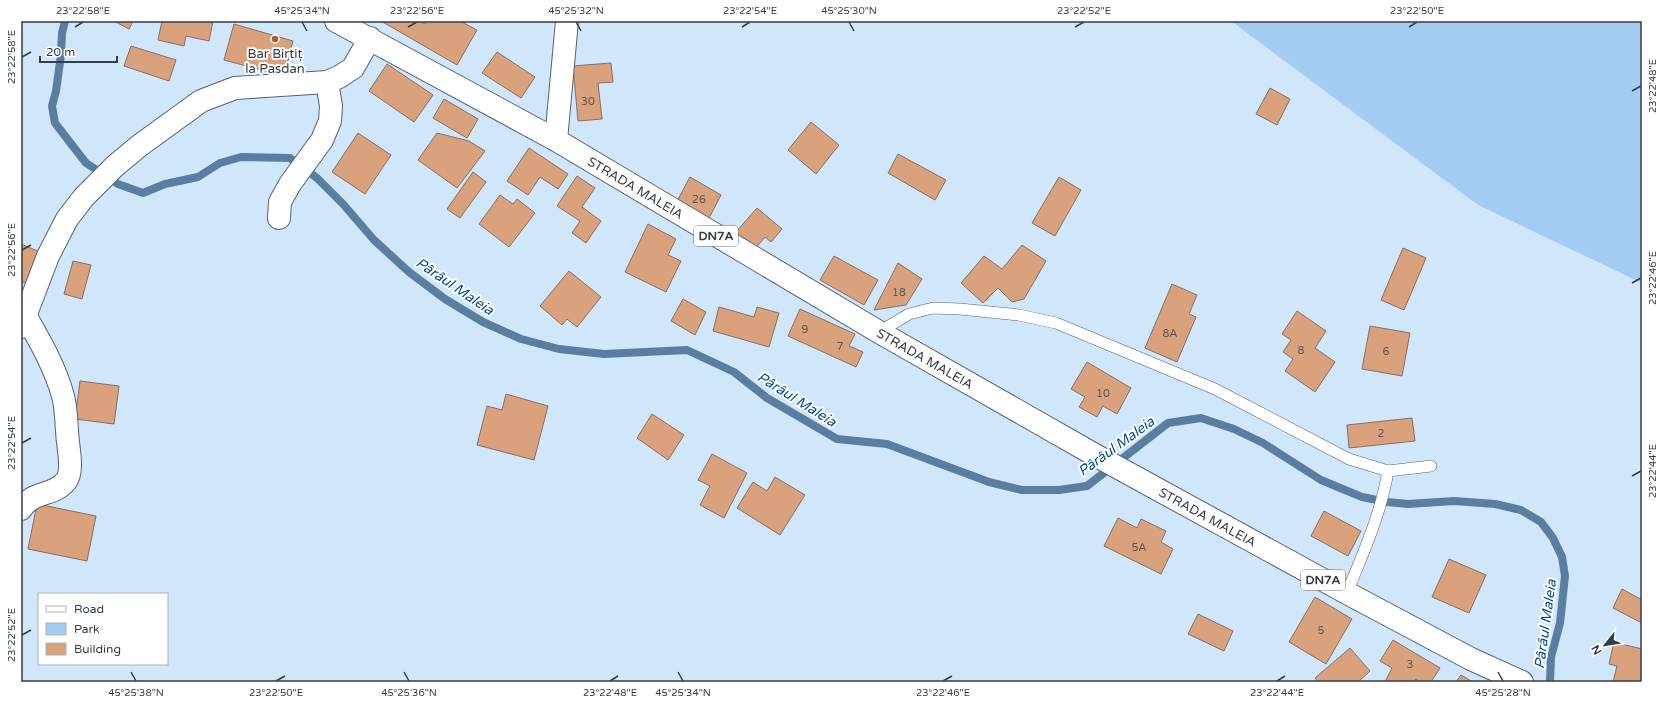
<svg xmlns="http://www.w3.org/2000/svg" width="1663" height="703" font-family="'Varela Round',sans-serif">
  <rect width="100%" height="100%" fill="#d0e6fb"/>
  <!-- green -->
  <path fill="#a4cbf1" d="M1231,21H1642V283L1478,205Z"/>
  <g fill="none" stroke-linecap="round" stroke-linejoin="round">
    <!-- stream -->
    <path stroke="#5a7ea0" stroke-width="8" d="M65,21L62,33L61,55L56,91L52,106L55,123L86,163L118,184L143,193L165,184L198,177L220,163L241,157L290,158L317,178L343,204L374,240L409,272L445,299L483,322L521,339L559,349L604,354L687,350L734,372L767,398L837,439L887,444L989,482L1022,490H1059L1087,486L1168,423L1201,418L1234,429L1263,443L1321,480L1362,497L1387,502L1408,504L1454,501L1495,504L1521,510L1541,522L1553,538L1562,557L1565,576L1560,623L1551,657L1550,682"/>
  </g>
  <!-- building -->
  <g fill="#daa27c" stroke="#866f60">
    <path d="M114,21H133L129,29Z"/>
    <path d="M162,21H213L209,41L186,36L184,46L158,40Z"/>
    <path d="M381,21H419L425,24L427,21H460L477,30L457,65Z"/>
    <path d="M234,24L293,41L284,76L224,60Z"/>
    <path d="M131,46L176,60L169,81L124,66Z"/>
    <path d="M497,52L535,77L521,98L482,73Z"/>
    <path d="M611,63L613,82L598,83L602,119L578,121L573,66Z"/>
    <path d="M387,64L433,95L414,122L369,91Z"/>
    <path d="M1270,88L1290,99L1277,125L1256,114Z"/>
    <path d="M444,99L478,119L467,138L433,118Z"/>
    <path d="M811,122L839,145L816,174L788,150Z"/>
    <path d="M358,133L391,155L365,194L332,172Z"/>
    <path d="M437,133L469,141L485,151L457,188L418,160Z"/>
    <path d="M529,148L568,174L558,189L540,177L528,195L507,181Z"/>
    <path d="M898,154L946,180L935,200L888,173Z"/>
    <path d="M473,172L486,182L460,218L447,209Z"/>
    <path d="M577,176L595,188L582,207L601,221L586,243L572,233L580,221L557,206Z"/>
    <path d="M690,177L721,195L708,220L676,203Z"/>
    <path d="M1059,177L1081,190L1055,236L1032,223Z"/>
    <path d="M500,195L513,204L517,199L535,213L509,247L479,224Z"/>
    <path d="M757,208L782,229L771,242L765,237L755,249L735,233Z"/>
    <path d="M648,224L676,239L668,255L681,261L666,292L625,272Z"/>
    <path d="M21,244L40,252L27,284L21,281Z"/>
    <path d="M1022,245L1046,261L1024,299L1012,302L998,288L983,303L961,283L984,256L1002,269Z"/>
    <path d="M1403,248L1426,258L1404,310L1381,300Z"/>
    <path d="M834,256L878,280L864,305L820,280Z"/>
    <path d="M73,261L91,265L82,299L64,294Z"/>
    <path d="M898,263L922,279L906,305L874,310Z"/>
    <path d="M569,271L601,297L577,327L567,319L562,325L540,306Z"/>
    <path d="M1172,284L1197,295L1189,314L1196,317L1177,362L1145,348Z"/>
    <path d="M683,299L706,312L695,335L671,321Z"/>
    <path d="M719,307L754,317L757,307L779,313L769,347L713,331Z"/>
    <path d="M800,309L855,334L849,346L863,352L856,367L788,336Z"/>
    <path d="M1297,311L1326,331L1315,348L1335,362L1315,392L1285,371L1293,359L1283,352L1291,340L1282,334Z"/>
    <path d="M1370,326L1410,333L1402,376L1362,369Z"/>
    <path d="M1087,362L1131,388L1117,414L1103,406L1097,417L1079,407L1085,397L1071,389Z"/>
    <path d="M80,381L119,386L114,424L75,419Z"/>
    <path d="M506,394L548,406L534,460L477,445L487,406L502,410Z"/>
    <path d="M652,414L684,435L668,460L637,438Z"/>
    <path d="M1412,418L1415,441L1349,448L1347,425Z"/>
    <path d="M712,454L747,473L724,518L700,505L710,486L698,480Z"/>
    <path d="M775,477L805,495L780,535L737,508L753,482L767,491Z"/>
    <path d="M37,504L96,516L87,561L28,549Z"/>
    <path d="M1324,511L1361,531L1348,556L1311,536Z"/>
    <path d="M1118,518L1137,528L1141,519L1166,531L1161,542L1173,549L1161,574L1104,546Z"/>
    <path d="M1449,559L1486,575L1469,613L1432,597Z"/>
    <path d="M1622,589L1642,600V623L1613,608Z"/>
    <path d="M1315,597L1352,619L1326,664L1289,642Z"/>
    <path d="M1198,614L1233,631L1224,651L1188,634Z"/>
    <path d="M1393,640L1440,668L1431,682H1420L1416,679L1414,682H1385L1392,668L1380,661Z"/>
    <path d="M1614,642L1642,649V682H1613L1617,666L1609,664Z"/>
    <path d="M1350,648L1370,671L1358,682H1318L1315,678Z"/>
    <path d="M1461,675L1473,682H1456Z"/>
  </g>
  <g fill="none" stroke-linecap="round" stroke-linejoin="round">
    <defs>
      <g id="lane">
        <path d="M879,332L909,314L933,308L960,309L1019,315L1056,323L1215,389L1349,459L1388,471"/>
        <path d="M1347,593C1363,553 1381,514 1388,471L1431,466"/>
      </g>
      <g id="street">
        <path d="M556,140L567,21"/>
        <path d="M279,218L280,202L290,184L322,140L330,121L331,106L327,82"/>
        <path d="M21,327L48,256L67,219L84,197L115,166L139,146L201,101L235,88L327,82L339,77L353,68L370,38"/>
        <path d="M21,509C33,490 53,497 66,481C73,472 69,452 68,442C66,427 67,411 63,396C55,367 40,341 25,315"/>
      </g>
      <g id="primary">
        <path id="s1" d="M336,21L556,140L879,332L1095,455L1347,593L1471,659L1522,682"/>
      </g>
    </defs>
    <!-- lane casing -->
    <use href="#lane" stroke="#506275" stroke-width="12"/>
    <!-- street casing -->
    <use href="#street" stroke="#506275" stroke-width="24"/>
    <!-- primary casing -->
    <use href="#primary" stroke="#506275" stroke-width="24"/>
    <!-- lane -->
    <use href="#lane" stroke="#fff" stroke-width="11"/>
    <!-- street -->
    <use href="#street" stroke="#fff" stroke-width="22"/>
    <!-- primary -->
    <use href="#primary" stroke="#fff" stroke-width="22"/>
  </g>
  <!-- ticks -->
  <path fill="none" stroke="#343d45" stroke-width="1.5" d="M302,22L307,31M576,22L581,31M849,22L854,31M75,27L83,22M408,27L417,22M742,27L750,22M1075,27L1084,22M1409,27L1417,22M22,57L31,52M1632,91L1641,86M22,250L31,245M1632,283L1641,278M22,443L31,438M1632,476L1641,471M22,635L31,630M131,672L136,681M404,672L409,681M678,672L683,681M1498,672L1503,681M276,681L285,676M610,681L618,676M943,681L952,676M1277,681L1285,676"/>
  <!-- markers -->
  <circle fill="#a2602d" stroke="#fff" stroke-width="1.5" cx="275" cy="39" r="4"/>
  <g text-anchor="middle" stroke-width="4" stroke-linejoin="round" paint-order="stroke">
    <!-- number labels -->
    <g font-size="11" fill="#5e5653">
      <text x="588" y="105">30</text>
      <text x="699" y="203">26</text>
      <text x="899" y="296">18</text>
      <text x="805" y="333">9</text>
      <text x="1170" y="337">8A</text>
      <text x="840" y="350">7</text>
      <text x="1301" y="354">8</text>
      <text x="1386" y="355">6</text>
      <text x="1103" y="397">10</text>
      <text x="1381" y="437">2</text>
      <text x="1139" y="551">5A</text>
      <text x="1321" y="634">5</text>
      <text x="1410" y="668">3</text>
    </g>
    <!-- shield labels -->
    <g fill="#fff" stroke="#71777d" stroke-width="1">
      <rect x="694" y="226" width="44" height="20" rx="3"/>
      <rect x="1301" y="570" width="44" height="20" rx="3"/>
    </g>
    <g font-size="12" font-weight="bold" fill="#343d45">
      <text x="716" y="240">DN7A</text>
      <text x="1323" y="584">DN7A</text>
    </g>
    <!-- poi labels -->
    <g font-size="13" fill="#343d45" stroke="#fff">
      <text x="275" y="58">Bar Birtiț<tspan x="275" dy="15">la Pasdan</tspan></text>
    </g>
    <!-- street labels -->
    <g font-size="13" fill="#343d45" stroke="#fff">
      <text dy="5" stroke="none"><textPath href="#s1" startOffset="343">STRADA MALEIA</textPath></text>
      <text dy="5" stroke="none"><textPath href="#s1" startOffset="679">STRADA MALEIA</textPath></text>
      <text dy="5" stroke="none"><textPath href="#s1" startOffset="1003">STRADA MALEIA</textPath></text>
    </g>
    <!-- water labels -->
    <g font-size="14" font-style="italic" fill="#005088" stroke="#fff">
      <text transform="translate(455 286) rotate(34)" y="5">Pârâul Maleia</text>
      <text transform="translate(797 399) rotate(32)" y="5">Pârâul Maleia</text>
      <text transform="translate(1116 446) rotate(-36)" y="5">Pârâul Maleia</text>
      <text transform="translate(1545 624) rotate(-82)" y="5">Pârâul Maleia</text>
    </g>
  </g>
  <!-- border -->
  <rect width="1663" height="703" fill="none" stroke="#ffffff" stroke-width="44"/>
  <!-- legend -->
  <rect x="38" y="593" width="130" height="72" fill="#ffffff" stroke="#aeb1b5"/>
  <rect x="46" y="606" width="20" height="6" fill="#ffffff" stroke="#aeb1b5"/>
  <text x="74" y="613" font-size="12" fill="#343d45">Road</text>
  <rect x="46" y="623" width="20" height="12" fill="#a4cbf1" stroke="#aeb1b5"/>
  <text x="74" y="633" font-size="12" fill="#343d45">Park</text>
  <rect x="46" y="643" width="20" height="12" fill="#daa27c" stroke="#aeb1b5"/>
  <text x="74" y="653" font-size="12" fill="#343d45">Building</text>
  <!-- north arrow -->
  <g transform="translate(1605 645) rotate(240)" stroke="#ffffff" stroke-width="3" paint-order="stroke">
  <path d="M0-3L7 15L0 10L-7 15Z" fill="#343d45"/>
  <text y="-6" font-size="11" font-weight="bold" text-anchor="middle" fill="#343d45">N</text>
  </g>
  <!-- scale -->
  <path d="M40 56v6h77v-6" fill="none" stroke="#343d45" stroke-width="2"/>
  <text x="46" y="56" font-size="12" fill="#343d45" stroke="#ffffff" stroke-width="3" paint-order="stroke">20 m</text>
  <rect x="22" y="22" width="1619" height="659" fill="none" stroke="#343d45" stroke-width="1.5"/>
  <g font-size="10" text-anchor="middle" fill="#343d45">
    <text x="83" y="14">23°22'58"E</text>
    <text x="302" y="14">45°25'34"N</text>
    <text x="417" y="14">23°22'56"E</text>
    <text x="576" y="14">45°25'32"N</text>
    <text x="750" y="14">23°22'54"E</text>
    <text x="849" y="14">45°25'30"N</text>
    <text x="1084" y="14">23°22'52"E</text>
    <text x="1417" y="14">23°22'50"E</text>
    <text transform="translate(11 57) rotate(-90)" y="4">23°22'58"E</text>
    <text transform="translate(1652 86) rotate(-90)" y="4">23°22'48"E</text>
    <text transform="translate(11 250) rotate(-90)" y="4">23°22'56"E</text>
    <text transform="translate(1652 278) rotate(-90)" y="4">23°22'46"E</text>
    <text transform="translate(11 443) rotate(-90)" y="4">23°22'54"E</text>
    <text transform="translate(1652 471) rotate(-90)" y="4">23°22'44"E</text>
    <text transform="translate(11 635) rotate(-90)" y="4">23°22'52"E</text>
    <text x="136" y="696">45°25'38"N</text>
    <text x="276" y="696">23°22'50"E</text>
    <text x="409" y="696">45°25'36"N</text>
    <text x="610" y="696">23°22'48"E</text>
    <text x="683" y="696">45°25'34"N</text>
    <text x="943" y="696">23°22'46"E</text>
    <text x="1277" y="696">23°22'44"E</text>
    <text x="1503" y="696">45°25'28"N</text>
  </g>
</svg>
